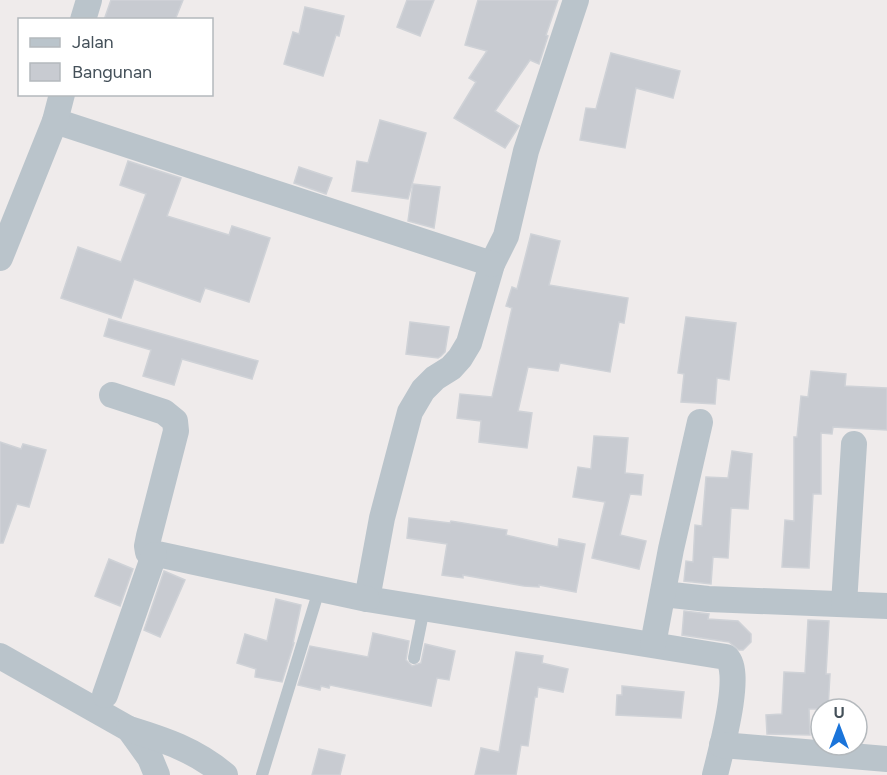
<svg xmlns="http://www.w3.org/2000/svg" width="887" height="775" font-family="Figtree,sans-serif">
  <rect width="100%" height="100%" fill="#efebeb"/>
  <!-- building -->
  <g fill="#c8cbd1" stroke="#cfd2d7" stroke-width="1.5">
    <path d="M111,0H183L175,20H104Z"/>
    <path d="M407,0H434L420,36L397,27Z"/>
    <path d="M478,0H558L546,35L548,36L539,64L530,60L495,111L519,126L505,148L454,118L476,82L469,78L487,51L465,45Z"/>
    <path d="M305,7L344,16L339,36L336,35L323,76L284,64L293,32L299,34Z"/>
    <path d="M611,53L680,71L673,98L636,88L625,148L580,140L586,108L596,109Z"/>
    <path d="M380,120L426,133L408,199L352,191L357,161L368,163Z"/>
    <path d="M128,161L181,178L167,216L229,235L232,226L270,238L249,302L205,288L200,302L134,279L121,318L61,298L78,247L121,262L146,194L120,185Z"/>
    <path d="M299,167L332,178L326,194L294,183Z"/>
    <path d="M413,184L440,187L434,228L408,221Z"/>
    <path d="M531,234L560,241L549,285L628,298L624,323L619,322L610,372L560,363L558,371L528,367L518,411L532,413L527,448L479,442L481,421L457,418L460,394L492,397L512,308L506,306L512,287L517,289Z"/>
    <path d="M686,317L736,323L729,380L717,378L715,404L681,402L684,374L678,373Z"/>
    <path d="M109,319L258,361L252,379L182,359L174,385L143,376L151,350L104,336Z"/>
    <path d="M410,322L449,327L445,352L441,356L438,358L406,354Z"/>
    <path d="M811,371L846,374L845,386L887,388V430L833,427L832,434L821,433V494H813L809,568L782,567L785,520L794,521V437H797L801,396L808,397Z"/>
    <path d="M594,436L628,438L625,473L643,475L641,495L630,494L620,535L646,541L639,569L592,558L605,502L573,497L578,467L591,469Z"/>
    <path d="M0,442L21,449L23,444L46,450L29,507L17,504L3,543H0Z"/>
    <path d="M732,451L752,454L748,509L731,508L728,558L713,557L711,584L684,581L686,561L693,562L695,525L702,526L706,477L728,478Z"/>
    <path d="M409,518L450,523L451,521L507,530L506,535L558,547L559,539L585,544L576,592L539,585V587L524,586L463,575V578L442,575L447,544L407,538Z"/>
    <path d="M109,559L133,569L120,606L95,596Z"/>
    <path d="M164,571L185,580L160,637L144,630Z"/>
    <path d="M276,599L301,605L293,643H294L282,682L255,677L256,669L237,663L245,634L267,641Z"/>
    <path d="M684,611L709,614L708,619L738,621L751,634V642L743,650H739L729,642L682,635Z"/>
    <path d="M808,620L829,621L826,674H830L828,709H809L810,735L767,734L766,715L782,714L784,672L805,673Z"/>
    <path d="M373,633L409,641L406,660L412,666L421,663L425,644L455,651L449,680L437,678L431,706L330,685L329,688L321,686L320,690L298,685L310,646L368,657Z"/>
    <path d="M516,652L543,656L542,663L568,669L563,692L538,687L537,697H535L528,746L521,745L516,775H475L481,748L499,752Z"/>
    <path d="M622,686L684,692L681,718L616,715L617,695H622Z"/>
    <path d="M319,749L345,755L340,775H312Z"/>
  </g>
  <g fill="none" stroke-linecap="round" stroke-linejoin="round">
    <!-- service -->
    <g stroke="#bac4cb" stroke-width="12">
      <path d="M414,658L424,608"/>
      <path d="M262,775L319,590"/>
    </g>
    <!-- minor -->
    <g stroke="#bac4cb" stroke-width="26">
      <path d="M576,0L526,151L506,236L492,264L469,343L460,358L451,368L435,378L423,390L410,412L382,518L367,599L726,657C744,670 720,754 715,775"/>
      <path d="M83,20L89,0"/>
      <path d="M55,121L492,264"/>
      <path d="M0,258L55,121L62,94"/>
      <path d="M112,395L164,412L175,421L176,431L149,536L147,546L148,552L367,599"/>
      <path d="M663,594L708,599L887,606"/>
      <path d="M844,604L854,444"/>
      <path d="M653,644L671,549L700,422"/>
      <path d="M0,656L129,729L150,758L157,775"/>
      <path d="M105,695L154,555"/>
      <path d="M129,729C165,740 195,750 225,775"/>
      <path d="M722,745L887,759"/>
    </g>
  </g>
  <!-- legend -->
  <rect x="18" y="18" width="195" height="78" fill="#ffffff" stroke="#b4b9bd" stroke-width="1.5"/>
  <rect x="30" y="38" width="30" height="9" fill="#bac4cb" stroke="#b4b9bd" stroke-width="1.5"/>
  <text x="72" y="48" font-size="18" fill="#445059">Jalan</text>
  <rect x="30" y="63" width="30" height="18" fill="#c8cbd1" stroke="#b4b9bd" stroke-width="1.5"/>
  <text x="72" y="78" font-size="18" fill="#445059">Bangunan</text>
  <!-- north arrow -->
  <g transform="translate(839 727)"><circle r="28" fill="#ffffff" stroke="#b4b9bd" stroke-width="1.5"/>
  <path d="M0-4.5L10 22L0 15L-10 22Z" fill="#1a74da"/>
  <text y="-9" font-size="16" font-weight="bold" text-anchor="middle" fill="#445059">U</text>
  </g>
</svg>
